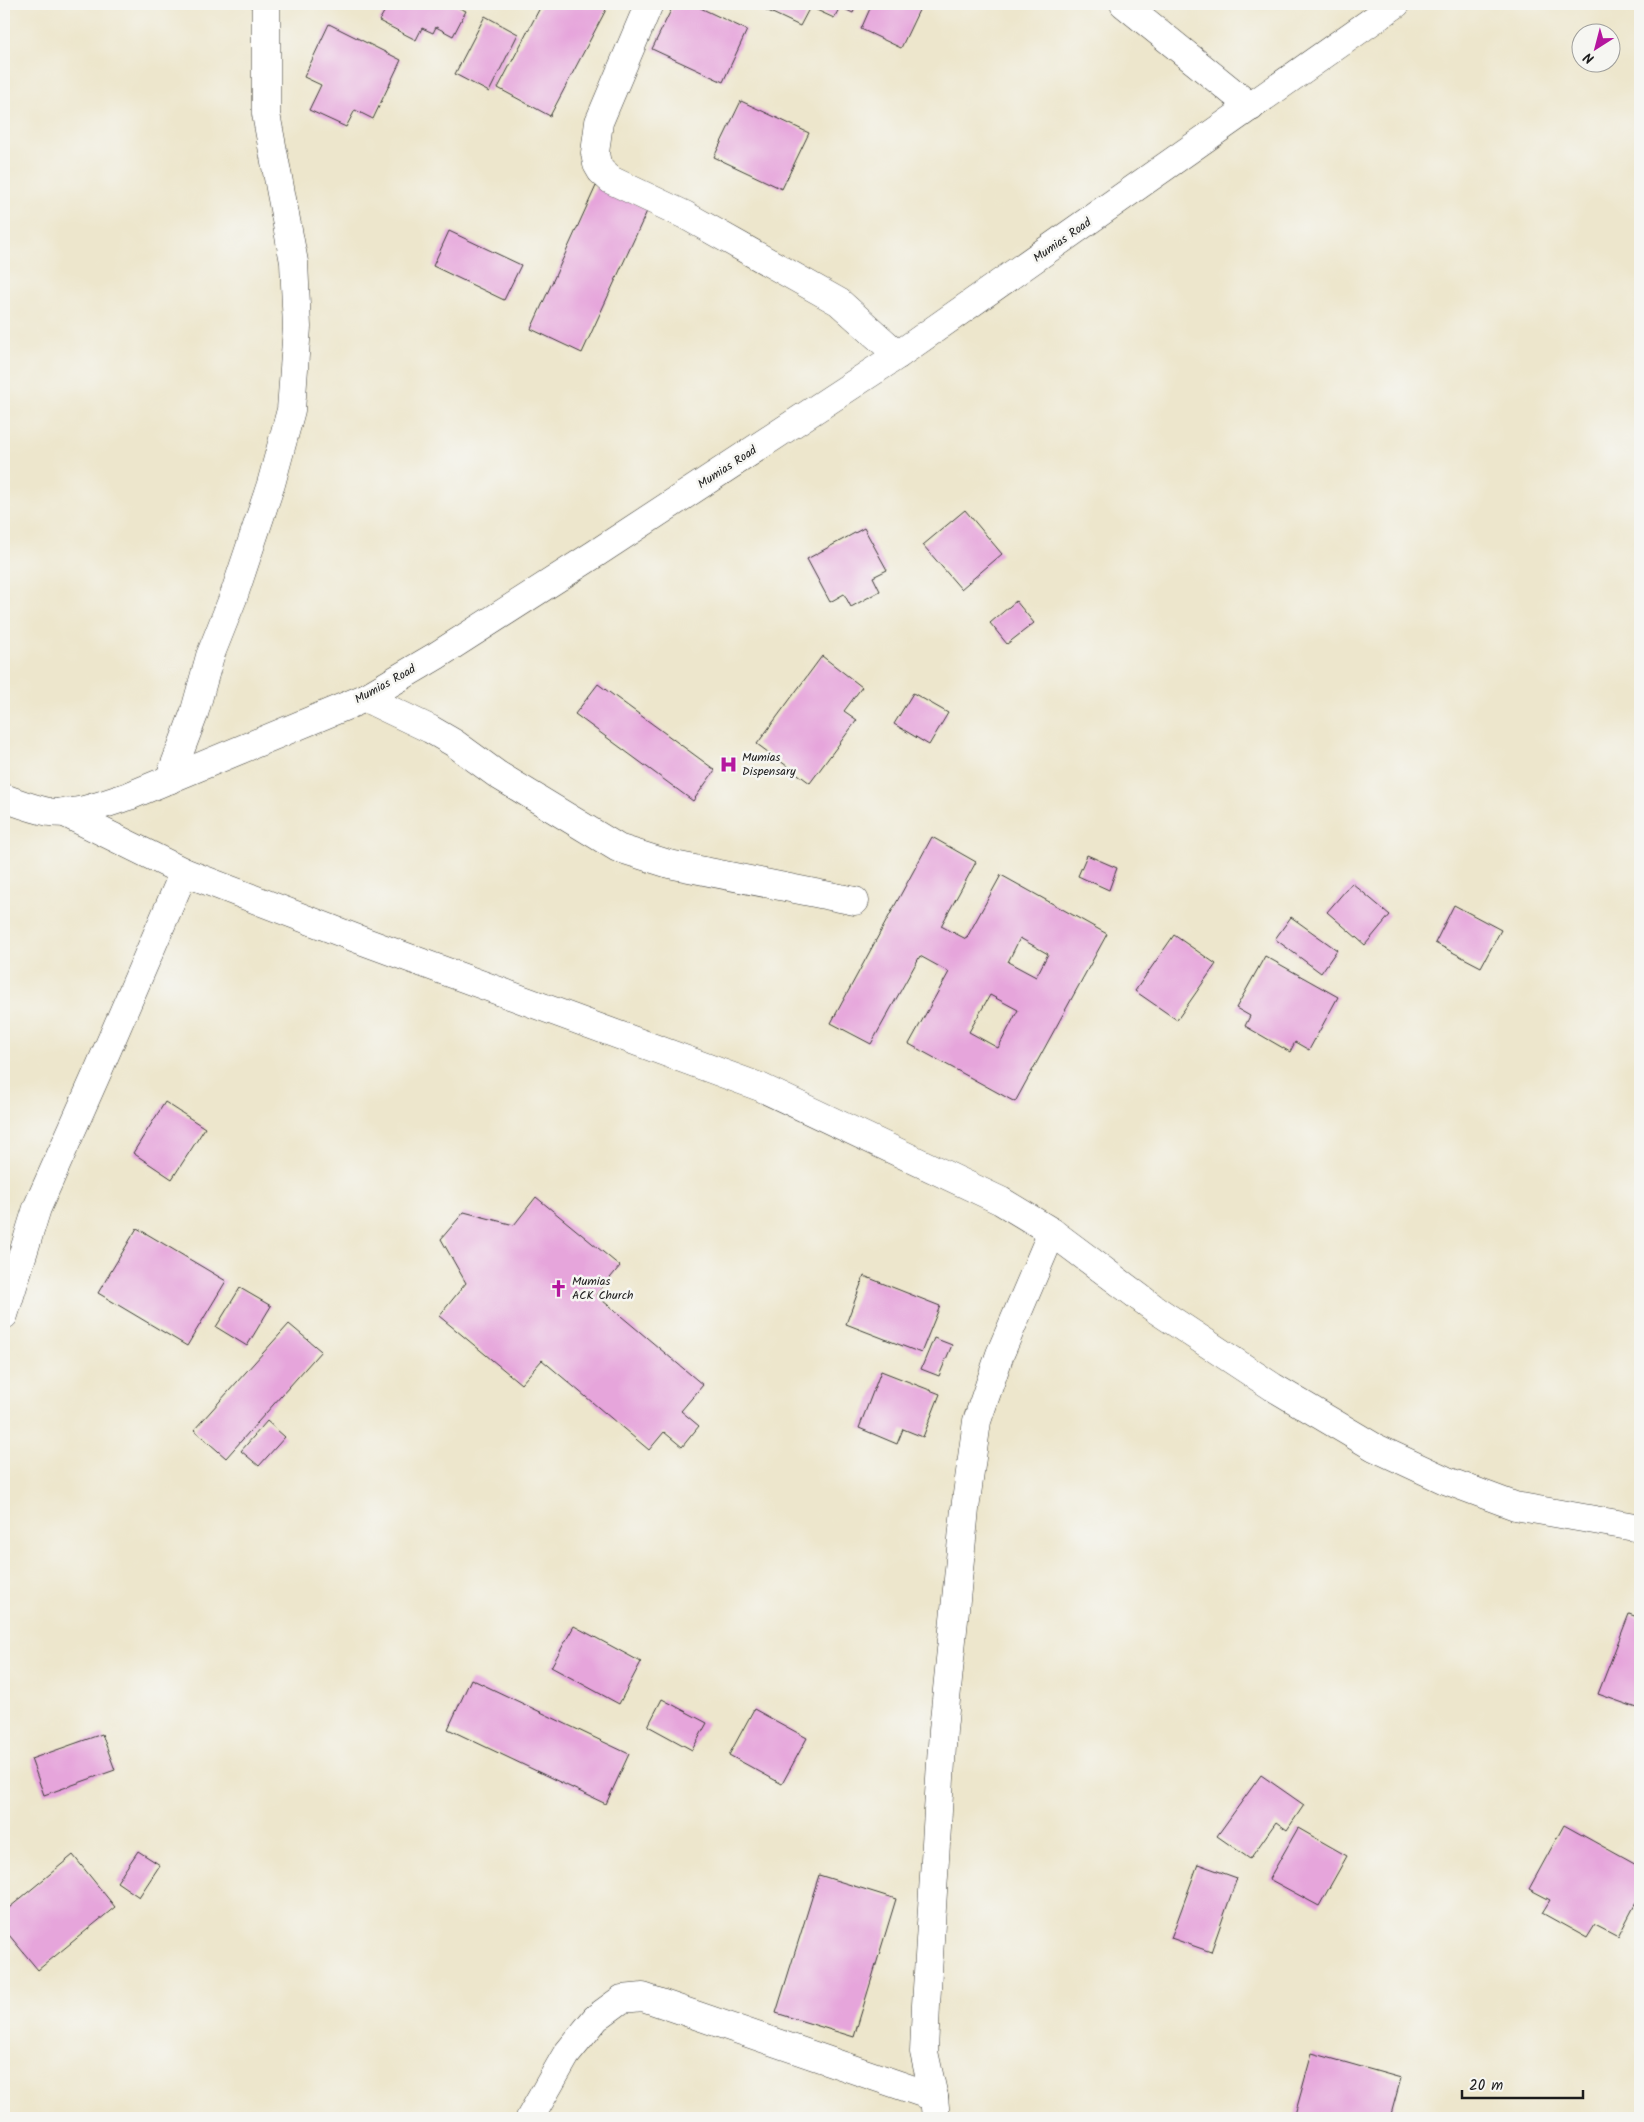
<svg xmlns="http://www.w3.org/2000/svg" width="1644" height="2122" font-family="Kalam,sans-serif">
  <rect width="100%" height="100%" fill="#f6f6f2"/>
  <filter id="ink" filterUnits="userSpaceOnUse"><feTurbulence type="fractalNoise" baseFrequency=".02" numOctaves="2"/><feDisplacementMap in="SourceGraphic" scale="10" xChannelSelector="R" yChannelSelector="G"/><feConvolveMatrix kernelMatrix="1 2 1 2 8 2 1 2 1" color-interpolation-filters="sRGB"/></filter>
  <filter id="wash" filterUnits="userSpaceOnUse"><feTurbulence type="fractalNoise" baseFrequency=".0096" numOctaves="4" result="noise"/><feDisplacementMap in="SourceGraphic" scale="20" xChannelSelector="R" yChannelSelector="G"/><feGaussianBlur stdDeviation="1.12" result="paint"/><feColorMatrix in="noise" values="0 0 0 0 0 0 0 0 0 0 0 0 0 0 0 0 0 1.4 0 .05"/><feComposite in="paint" operator="in"/></filter>
  <g filter="url(#wash)">
    <rect width="100%" height="100%" fill="#ede6cc"/>
    <g id="blocks">
      <!-- building -->
      <g fill="#e6a5db" fill-rule="evenodd">
        <path d="M385,4H451L466,11L453,36L436,27L433,33L422,28L416,40L379,21L388,5Z"/>
        <path d="M542,4H609L550,116L498,88Z"/>
        <path d="M674,4H692L747,30L723,82L652,49Z"/>
        <path d="M769,4H857L853,13L840,7L834,18L810,7L800,26L766,10Z"/>
        <path d="M872,4H922L901,48L861,29Z"/>
        <path d="M485,16L518,34L489,92L455,74Z"/>
        <path d="M329,24L401,60L373,119L355,110L346,127L309,110L321,85L304,77Z"/>
        <path d="M741,101L809,133L782,189L714,157Z"/>
        <path d="M596,186L648,209L582,353L531,329Z"/>
        <path d="M449,231L521,265L504,300L433,266Z"/>
        <path d="M965,510L1002,554L961,589L923,545Z"/>
        <path d="M864,528L887,570L873,577L880,591L851,607L844,594L830,602L807,559Z"/>
        <path d="M1016,601L1034,623L1007,644L990,623Z"/>
        <path d="M822,656L862,687L844,711L857,720L810,783L757,744Z"/>
        <path d="M598,684L715,770L693,801L575,714Z"/>
        <path d="M913,693L948,713L929,745L894,724Z"/>
        <path d="M932,837L976,862L941,926L966,939L1001,875L1107,934L1015,1102L909,1044L949,972L920,956L871,1044L831,1023ZM1020,938L1048,954L1036,977L1008,962ZM990,995L1018,1010L998,1048L969,1032Z"/>
        <path d="M1087,855L1117,868L1109,890L1078,876Z"/>
        <path d="M1352,883L1390,915L1365,945L1327,912Z"/>
        <path d="M1454,905L1501,930L1481,967L1435,943Z"/>
        <path d="M1291,917L1337,950L1321,973L1275,939Z"/>
        <path d="M1174,935L1216,964L1177,1020L1135,991Z"/>
        <path d="M1265,956L1338,997L1309,1050L1295,1042L1290,1052L1245,1026L1250,1016L1236,1008Z"/>
        <path d="M165,1102L205,1128L172,1179L133,1153Z"/>
        <path d="M536,1197L620,1266L596,1295L703,1385L681,1411L699,1426L682,1447L664,1432L649,1450L542,1360L521,1384L439,1316L466,1283L441,1239L464,1212L514,1225Z"/>
        <path d="M137,1228L226,1281L187,1346L98,1293Z"/>
        <path d="M864,1276L940,1306L921,1353L846,1324Z"/>
        <path d="M240,1288L271,1306L247,1346L216,1327Z"/>
        <path d="M289,1324L321,1351L226,1458L194,1430Z"/>
        <path d="M934,1338L952,1345L939,1376L921,1369Z"/>
        <path d="M881,1371L940,1394L923,1437L903,1429L897,1444L859,1428Z"/>
        <path d="M267,1421L285,1437L259,1466L241,1451Z"/>
        <path d="M1629,1614L1640,1618V1709L1598,1694Z"/>
        <path d="M574,1626L641,1662L619,1704L551,1667Z"/>
        <path d="M471,1679L629,1754L606,1804L448,1729Z"/>
        <path d="M662,1699L707,1723L692,1750L648,1726Z"/>
        <path d="M754,1709L807,1738L782,1784L729,1755Z"/>
        <path d="M102,1734L115,1770L44,1795L31,1759Z"/>
        <path d="M1261,1775L1304,1805L1287,1830L1276,1822L1250,1859L1217,1836Z"/>
        <path d="M1564,1825L1640,1867V1895L1618,1937L1595,1925L1587,1938L1542,1913L1550,1900L1529,1889Z"/>
        <path d="M1298,1828L1347,1856L1319,1906L1269,1879Z"/>
        <path d="M138,1851L160,1865L139,1897L117,1882Z"/>
        <path d="M73,1855L115,1907L38,1970L4,1929V1912Z"/>
        <path d="M1198,1864L1237,1878L1211,1952L1171,1938Z"/>
        <path d="M819,1875L896,1899L854,2037L776,2013Z"/>
        <path d="M1312,2053L1401,2078L1390,2118H1294Z"/>
      </g>
    </g>
  </g>
  <g filter="url(#ink)">
    <use href="#blocks" fill-opacity="0" stroke="#3b3a36" stroke-width="1"/>
    <g fill="none" stroke-linecap="round" stroke-linejoin="round">
      <defs>
        <g id="minor">
          <path d="M649,4L599,122L595,153L597,164L601,171L611,180L685,215L839,302L898,355"/>
          <path d="M1124,4L1251,107"/>
          <path d="M365,698L430,729L454,743L498,775L618,848L669,864L855,901"/>
          <path d="M169,780L194,714L210,656L233,598L271,484L291,410L297,327L294,262L266,114V4"/>
          <path d="M63,812L184,872L363,941L760,1087L1001,1201L1052,1232L1155,1309L1273,1387L1374,1447L1445,1480L1515,1506L1640,1528"/>
          <path d="M4,1315L37,1208L98,1071L184,872"/>
          <path d="M530,2118L566,2055L596,2018L622,1999L643,1997L934,2097"/>
          <path d="M936,2118L934,2097L924,2052L926,2005L943,1730L965,1509L977,1421L1000,1354L1052,1232"/>
        </g>
        <path id="tertiary" d="M4,798C18,803 33,809 49,812C76,816 104,804 129,796L365,698L436,656L595,554L898,355L1396,4"/>
      </defs>
      <!-- minor casing -->
      <use href="#minor" stroke="#3b3a36" stroke-width="29"/>
      <!-- tertiary casing -->
      <use href="#tertiary" stroke="#3b3a36" stroke-width="29"/>
      <!-- minor -->
      <use href="#minor" stroke="#fff" stroke-width="28"/>
      <!-- tertiary -->
      <use href="#tertiary" stroke="#fff" stroke-width="28"/>
    </g>
  </g>
  <!-- icons -->
  <defs>
    <symbol id="hospital-bare" viewBox="-9 -9 18 18"><path d="M-5-5h3v3.5h4V-5h3V5h-3V1.5h-4V5h-3Z" fill="#b5179e" stroke="#f6f6f2" stroke-width="2.5" paint-order="stroke"/></symbol>
    <symbol id="church-bare" viewBox="-9 -9 18 18"><path d="M-1.2-6h2.4v3.5h3.3v2.4h-3.3V6h-2.4V-.1h-3.3v-2.4h3.3Z" fill="#b5179e" stroke="#f6f6f2" stroke-width="2.5" paint-order="stroke"/></symbol>
  </defs>
  <g fill-rule="evenodd">
    <use href="#hospital-bare" x="716" y="752" width="25" height="25"/>
    <use href="#church-bare" x="546" y="1276" width="25" height="25"/>
  </g>
  <g text-anchor="middle" stroke-width="5" stroke-linejoin="round" paint-order="stroke">
    <!-- street labels -->
    <g font-size="12" fill="#1c1c1c" stroke="#f6f6f2">
      <text transform="translate(1062 240) rotate(-35)" y="4">Mumias Road</text>
      <text transform="translate(727 467) rotate(-33)" y="4">Mumias Road</text>
      <text transform="translate(385 684) rotate(-29)" y="4">Mumias Road</text>
    </g>
    <!-- poi labels -->
    <g font-size="12" fill="#1c1c1c" stroke="#f6f6f2" text-anchor="start">
      <text x="742" y="761">Mumias<tspan x="742" dy="14">Dispensary</tspan></text>
      <text x="572" y="1285">Mumias<tspan x="572" dy="14">ACK Church</tspan></text>
    </g>
  </g>
  <!-- margin -->
  <rect width="1644" height="2122" fill="none" stroke="#f6f6f2" stroke-width="20"/>
  <!-- north arrow -->
  <g transform="translate(1596 48) rotate(216)"><circle r="24" fill="#f6f6f2" stroke="#9f9f9c"/>
  <path d="M0-4L9 19L0 12L-9 19Z" fill="#b5179e"/>
  <text y="-8" font-size="14" font-weight="bold" text-anchor="middle" fill="#1c1c1c">N</text>
  </g>
  <!-- scale -->
  <path d="M1462 2090v8h121v-8" fill="none" stroke="#1c1c1c" stroke-width="2.5"/>
  <text x="1469" y="2090" font-size="15" fill="#1c1c1c" stroke="#f6f6f2" stroke-width="4" paint-order="stroke">20 m</text>
</svg>
